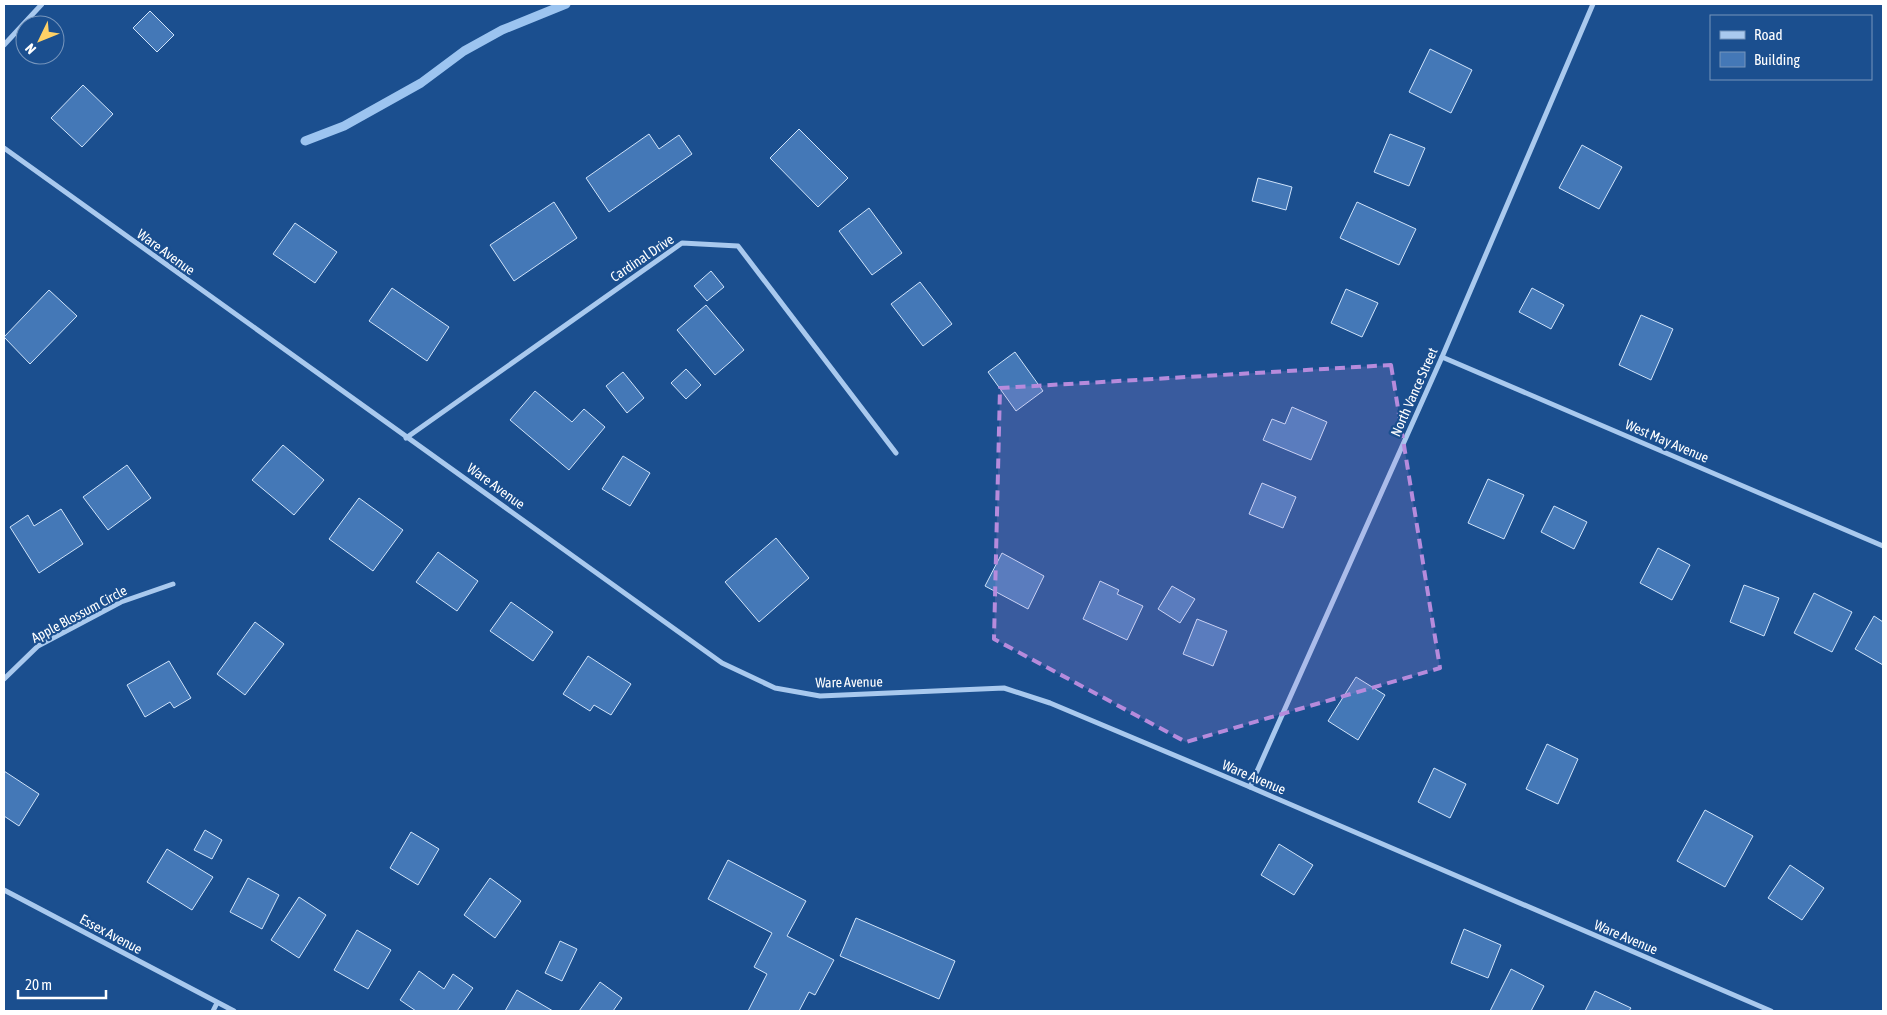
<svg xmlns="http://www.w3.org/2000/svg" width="1887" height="1015" font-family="'Asap Condensed',sans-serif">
  <rect width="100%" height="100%" fill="#1b4f8f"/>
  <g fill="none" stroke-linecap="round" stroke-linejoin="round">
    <!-- stream -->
    <path stroke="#9cc4f0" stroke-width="9" d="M305,141L344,126L421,83L464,51L502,30L566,4"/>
  </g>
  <!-- building -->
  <g fill="#4478b7" stroke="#cfe3fa">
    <path d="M150,11L174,35L157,52L133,28Z"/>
    <path d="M1430,49L1472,70L1451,113L1409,92Z"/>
    <path d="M83,85L113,114L82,147L51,118Z"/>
    <path d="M799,129L848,178L818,207L770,158Z"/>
    <path d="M649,134L659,149L679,135L692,154L609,212L586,178Z"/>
    <path d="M1390,134L1425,148L1409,186L1374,172Z"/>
    <path d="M1582,145L1622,167L1599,209L1559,188Z"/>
    <path d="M1258,178L1292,187L1286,210L1252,201Z"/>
    <path d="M554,202L577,238L514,281L490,245Z"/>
    <path d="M1357,202L1416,229L1399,265L1340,238Z"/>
    <path d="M869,208L902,253L872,275L839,231Z"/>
    <path d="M295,223L337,252L315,283L273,254Z"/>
    <path d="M711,271L724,287L707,301L694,286Z"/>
    <path d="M920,282L952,324L923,346L891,304Z"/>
    <path d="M392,288L449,327L427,361L369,321Z"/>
    <path d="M1532,288L1564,305L1551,329L1519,312Z"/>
    <path d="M1346,289L1378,303L1362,337L1331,323Z"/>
    <path d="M49,290L77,316L30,364L4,337Z"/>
    <path d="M706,305L744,350L715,375L677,330Z"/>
    <path d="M1641,315L1673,329L1651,380L1619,365Z"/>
    <path d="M1015,352L1043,391L1016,411L988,372Z"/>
    <path d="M686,369L701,385L686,399L671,383Z"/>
    <path d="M623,372L644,398L627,413L606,386Z"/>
    <path d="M535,391L572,422L584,409L605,427L569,470L510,420Z"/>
    <path d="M1292,407L1327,422L1311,460L1263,440L1272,419L1285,424Z"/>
    <path d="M283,445L324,480L294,515L252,480Z"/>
    <path d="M623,456L650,473L630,506L602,489Z"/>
    <path d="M127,465L151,498L108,530L83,497Z"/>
    <path d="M1488,479L1524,495L1504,539L1468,523Z"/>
    <path d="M1262,483L1296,497L1283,528L1249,514Z"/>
    <path d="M359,498L403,530L373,571L329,539Z"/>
    <path d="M1554,506L1587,522L1574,549L1541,532Z"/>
    <path d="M61,509L83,544L39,573L10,527L28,515L34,526Z"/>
    <path d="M776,538L809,578L759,622L725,582Z"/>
    <path d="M1658,548L1690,565L1672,600L1640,583Z"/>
    <path d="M438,552L478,581L457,611L416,582Z"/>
    <path d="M1002,553L1044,576L1028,609L985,586Z"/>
    <path d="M1100,581L1119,590L1117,594L1143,606L1127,640L1083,619Z"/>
    <path d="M1744,585L1779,598L1764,636L1730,622Z"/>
    <path d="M1172,586L1195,599L1180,623L1158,609Z"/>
    <path d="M1814,593L1852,612L1832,652L1794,633Z"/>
    <path d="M511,602L553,632L533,661L490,631Z"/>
    <path d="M1874,616L1883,622V665L1855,649Z"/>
    <path d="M1197,619L1227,631L1213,666L1183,654Z"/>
    <path d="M255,622L284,644L245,695L217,674Z"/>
    <path d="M588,656L631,684L611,715L594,705L590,711L563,694Z"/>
    <path d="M169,661L191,698L174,708L170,702L145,717L127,685Z"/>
    <path d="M1356,677L1385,695L1358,740L1328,721Z"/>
    <path d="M1547,744L1578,759L1558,804L1526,789Z"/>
    <path d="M1434,768L1466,784L1450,818L1418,802Z"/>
    <path d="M4,771L39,794L19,826L4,816Z"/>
    <path d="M1705,810L1753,836L1725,887L1677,861Z"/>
    <path d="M205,830L222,840L212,859L194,850Z"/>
    <path d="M411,832L439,849L418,885L390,868Z"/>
    <path d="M1279,844L1313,865L1294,895L1261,875Z"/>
    <path d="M167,849L213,877L192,910L147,882Z"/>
    <path d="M728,860L806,901L787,936L834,960L815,995L809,992L799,1011H748L767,974L754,967L772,933L708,899Z"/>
    <path d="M1790,865L1824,888L1802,920L1768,898Z"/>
    <path d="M248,878L279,895L262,929L230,912Z"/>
    <path d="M490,878L521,901L495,938L464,915Z"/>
    <path d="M299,897L326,915L299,958L271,940Z"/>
    <path d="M856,918L955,961L939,999L840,956Z"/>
    <path d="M1464,929L1501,945L1488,978L1451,963Z"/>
    <path d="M357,930L391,950L368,989L334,970Z"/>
    <path d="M560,941L577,949L562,981L545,973Z"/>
    <path d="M1511,969L1544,986L1531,1011H1490Z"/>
    <path d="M419,971L444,989L453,974L473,988L457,1011H416L400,1000Z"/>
    <path d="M600,982L622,998L613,1011H579Z"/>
    <path d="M517,990L553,1011H505Z"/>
    <path d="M1595,991L1631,1008L1629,1011H1585Z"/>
  </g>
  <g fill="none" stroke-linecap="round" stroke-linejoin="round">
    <!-- street -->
    <g stroke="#a9c9ee" stroke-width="5">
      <path d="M4,45L42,4"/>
      <path d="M4,148L722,663L775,688L820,696L1004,688L1050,703L1250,787L1771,1011"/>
      <path d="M1442,357L1883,546"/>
      <path d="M406,438L682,243L738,246L896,453"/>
      <path d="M4,679L38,646L121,602L173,584"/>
      <path d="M1250,787L1442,357L1593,4"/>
      <path d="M4,890L234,1011"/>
      <path d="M213,1011L217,1003"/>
    </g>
  </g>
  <!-- marked area -->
  <path fill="#b68bdc" fill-opacity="0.2" stroke="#b68bdc" stroke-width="4" stroke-dasharray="10 6" stroke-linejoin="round" d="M1391,365L1440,668L1186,742L994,639L1000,388Z"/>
  <g text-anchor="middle" stroke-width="4.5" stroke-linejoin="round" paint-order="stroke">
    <!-- street labels -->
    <g font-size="14" fill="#fff" stroke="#1b4f8f">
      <text transform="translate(166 252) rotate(36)" y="5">Ware Avenue</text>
      <text transform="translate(642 258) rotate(-34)" y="5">Cardinal Drive</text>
      <text transform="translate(1414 392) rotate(-66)" y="5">North Vance Street</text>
      <text transform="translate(1667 441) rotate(23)" y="5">West May Avenue</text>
      <text transform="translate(496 486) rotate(36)" y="5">Ware Avenue</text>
      <text transform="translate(79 614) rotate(-28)" y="5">Apple Blossum Circle</text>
      <text transform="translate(849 682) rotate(-1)" y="5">Ware Avenue</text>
      <text transform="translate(1254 777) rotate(23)" y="5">Ware Avenue</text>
      <text transform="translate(111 934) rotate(28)" y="5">Essex Avenue</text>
      <text transform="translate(1626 937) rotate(23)" y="5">Ware Avenue</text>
    </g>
  </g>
  <!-- border -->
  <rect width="1887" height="1015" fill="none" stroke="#ffffff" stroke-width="10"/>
  <!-- legend -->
  <rect x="1710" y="15" width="162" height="65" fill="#1b4f8f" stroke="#7695bc"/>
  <rect x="1720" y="31" width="25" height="8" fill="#a9c9ee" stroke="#7695bc"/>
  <text x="1754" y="40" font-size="15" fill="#ffffff">Road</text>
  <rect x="1720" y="52" width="25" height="15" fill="#4478b7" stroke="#7695bc"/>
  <text x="1754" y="65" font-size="15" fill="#ffffff">Building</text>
  <!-- north arrow -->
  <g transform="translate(40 40) rotate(227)"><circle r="24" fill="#1b4f8f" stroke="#7695bc"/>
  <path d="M0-4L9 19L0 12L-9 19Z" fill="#ffd166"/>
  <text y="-8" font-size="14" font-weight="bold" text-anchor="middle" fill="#ffffff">N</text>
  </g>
  <!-- scale -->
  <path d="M18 990v8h88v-8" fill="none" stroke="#ffffff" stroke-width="2.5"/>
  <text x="25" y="990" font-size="15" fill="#ffffff" stroke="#1b4f8f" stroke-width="4" paint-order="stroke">20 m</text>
</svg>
